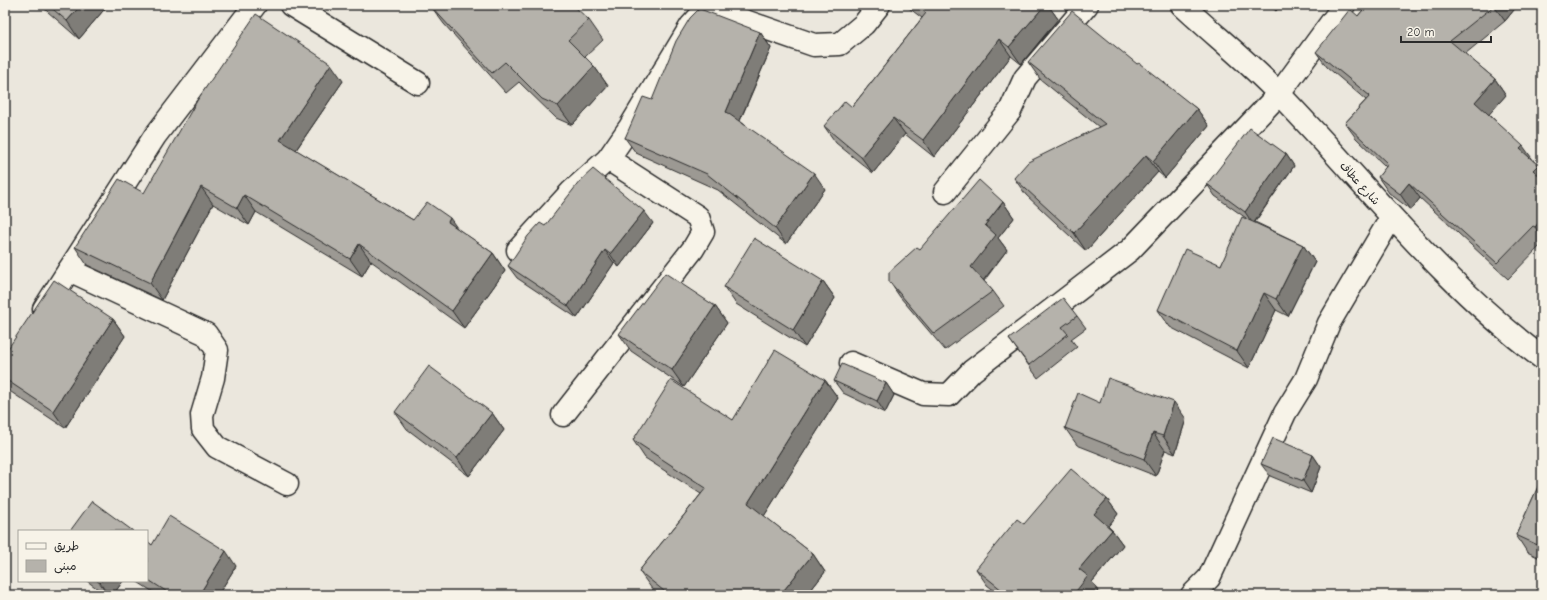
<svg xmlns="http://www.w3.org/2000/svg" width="1547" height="600" font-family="'Comic Neue','Playpen Sans Arabic',sans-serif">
  <rect width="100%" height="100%" fill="#ebe7dd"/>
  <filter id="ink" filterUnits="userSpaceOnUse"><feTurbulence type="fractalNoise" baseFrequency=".025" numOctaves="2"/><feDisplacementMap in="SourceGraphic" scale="8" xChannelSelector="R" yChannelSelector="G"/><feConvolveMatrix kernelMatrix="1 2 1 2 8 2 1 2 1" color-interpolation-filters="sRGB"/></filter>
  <g filter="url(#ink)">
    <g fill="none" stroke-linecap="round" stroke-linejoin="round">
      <defs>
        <g id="street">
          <path d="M291,5L418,83"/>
          <path d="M1182,5C1214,35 1250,63 1280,95C1366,184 1442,283 1542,358"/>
          <path d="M945,192L1010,111L1025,78L1087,5"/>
          <path d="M518,250L572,191L608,159L630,127L691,26L702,14L716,11L814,45L840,44L864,24L879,5"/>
          <path d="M69,270L206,334L217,350L213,378L202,415L203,429L217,447L287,484"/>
          <path d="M44,309L155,136L255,5"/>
          <path d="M851,363L923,394L949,395L972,371L1130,250L1279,94L1344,5"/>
          <path d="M563,415L693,249L703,232L698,217L608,159"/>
          <path d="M1192,595L1209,578L1285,413L1306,379L1329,323L1391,218"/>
        </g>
      </defs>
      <!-- street casing -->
      <use href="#street" stroke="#2b2b2b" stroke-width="25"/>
      <!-- street -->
      <use href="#street" stroke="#f7f3e8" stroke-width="22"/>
    </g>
    <!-- wall -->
    <g fill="#9c9993" stroke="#2b2b2b">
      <path d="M40,5H108L79,39Z"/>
      <path d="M430,5L589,20L603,40L585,57L594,66L608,86L572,125L556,118L519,82L506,93L444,24Z"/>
      <path d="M905,5H1048L1058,19L1021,64L1011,56L934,157L905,134L873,173L836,143L824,126L852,107L922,18Z"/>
      <path d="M1269,5H1281L1276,11Z"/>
      <path d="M1367,5H1518L1505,21L1465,54L1495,79L1506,95L1489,114L1534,161L1542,171V244L1508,279L1420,198L1411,210L1389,193L1378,177L1386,167L1356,138L1345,123L1366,100L1327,67L1316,52L1358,16Z"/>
      <path d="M760,32L771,48L740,121L825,189L786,244L718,190L636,153L625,138L652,100Z"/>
      <path d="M1028,62L1137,64L1197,109L1209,126L1165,178L1158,172L1086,251L1026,195L1014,178L1099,127L1040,79Z"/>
      <path d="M343,81L296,150L413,220L456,228L493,253L505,271L464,328L371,261L362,276L256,212L249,225L213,204L162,300L87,265L75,247Z"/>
      <path d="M1286,154L1294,166L1255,222L1303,245L1315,262L1288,316L1276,310L1249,368L1170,327L1158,310L1221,265L1246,218L1215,196L1207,184Z"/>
      <path d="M1003,202L1014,218L998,238L1007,250L984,281L993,291L1004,306L945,350L900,297L889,281L920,249Z"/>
      <path d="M653,223L619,267L614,263L577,318L517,278L508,266L545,226Z"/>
      <path d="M823,281L835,298L805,347L736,304L724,287Z"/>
      <path d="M715,306L727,323L684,387L631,351L619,334Z"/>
      <path d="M1077,316L1086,328L1071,339L1077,347L1038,378L1009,339Z"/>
      <path d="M113,319L125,336L65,428L5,388V353Z"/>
      <path d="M825,380L838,398L764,516L813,554L825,572L807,595H659L652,589L639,571L701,494L645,458L633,440L733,420Z"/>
      <path d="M834,381L886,383L894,395L885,413L843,393Z"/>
      <path d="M1100,403L1186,419L1175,454L1165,450L1156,476L1077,445L1065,428Z"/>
      <path d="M395,412L492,413L504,430L469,476L407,429Z"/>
      <path d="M1313,455L1321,467L1311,493L1270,476L1261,464Z"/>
      <path d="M1542,478V559L1527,552L1516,535Z"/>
      <path d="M1107,499L1118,514L1108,526L1112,530L1123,545L1092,582L1099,591L1096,595H1000L987,585L976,569L1024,524Z"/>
      <path d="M147,541L152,545L236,566L218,595H158L136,581H147Z"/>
      <path d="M87,581H123L113,595H106Z"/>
    </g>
    <!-- shaded-wall -->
    <g fill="#7f7d78" stroke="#2b2b2b">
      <path d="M81,5H108L79,39L67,21Z"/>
      <path d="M1045,5H1048L1058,19L1021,64L1009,47Z"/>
      <path d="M1272,5H1281L1276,11Z"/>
      <path d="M1495,5H1518L1505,21L1494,6Z"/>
      <path d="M760,32L771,48L737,127L726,112Z"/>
      <path d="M999,39L1011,56L934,157L923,140Z"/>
      <path d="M331,64L343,81L291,157L280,140Z"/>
      <path d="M594,66L608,86L572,125L558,106Z"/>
      <path d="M1495,79L1506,95L1486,118L1475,102Z"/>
      <path d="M1197,109L1209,126L1165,178L1153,161Z"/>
      <path d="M893,118L905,134L873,173L861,157Z"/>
      <path d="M1523,146L1534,161L1531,165L1520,149Z"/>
      <path d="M1286,154L1294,166L1253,224L1245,212Z"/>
      <path d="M1146,155L1158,172L1086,251L1074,233Z"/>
      <path d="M1538,165L1542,171V183L1533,170Z"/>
      <path d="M814,173L825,189L786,244L775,228Z"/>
      <path d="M1409,183L1420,198L1411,210L1400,194Z"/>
      <path d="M201,187L213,204L162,300L150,283Z"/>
      <path d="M244,195L256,212L249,225L237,208Z"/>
      <path d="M1003,202L1014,218L998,238L1007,250L982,282L971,267L985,225Z"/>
      <path d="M644,211L653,223L619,267L610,254Z"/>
      <path d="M450,218L462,235L448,222Z"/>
      <path d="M1542,219V237L1535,227Z"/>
      <path d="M359,244L371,261L362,276L350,259Z"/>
      <path d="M1303,245L1315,262L1288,316L1276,299Z"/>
      <path d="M605,250L614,263L577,318L568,306Z"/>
      <path d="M493,253L505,271L464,328L452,311Z"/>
      <path d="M823,281L835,298L805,347L793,330Z"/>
      <path d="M1264,293L1276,310L1249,368L1237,351Z"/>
      <path d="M715,306L727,323L684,387L672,370Z"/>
      <path d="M113,319L125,336L65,428L53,411Z"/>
      <path d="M825,380L838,398L761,521L748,503Z"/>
      <path d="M886,383L894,395L885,413L877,401Z"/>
      <path d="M1174,402L1186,419L1175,454L1163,436Z"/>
      <path d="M492,413L504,430L469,476L457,458Z"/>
      <path d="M1153,433L1165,450L1156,476L1144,459Z"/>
      <path d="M1313,455L1321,467L1311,493L1303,481Z"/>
      <path d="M1107,499L1118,514L1105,530L1094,514Z"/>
      <path d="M1112,530L1123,545L1092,582L1099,591L1096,595H1073L1079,569Z"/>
      <path d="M226,551L236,566L218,595H199Z"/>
      <path d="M813,554L825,572L807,595H780Z"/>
      <path d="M102,581H123L113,595H108L100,583Z"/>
    </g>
    <!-- building -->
    <g fill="#b5b2ab" stroke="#2b2b2b">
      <path d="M48,5H81L67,21Z"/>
      <path d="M430,5H573L589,20L568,40L594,66L558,106L542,99L505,62L492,73Z"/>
      <path d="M915,5H1045L1009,47L999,39L923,140L893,118L861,157L824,126L845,101L852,107L926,13Z"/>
      <path d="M1367,5H1495L1450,41L1495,79L1475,102L1523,146L1520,149L1538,165L1533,170L1542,178V219L1535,227L1533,226L1497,263L1409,183L1400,194L1378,177L1388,164L1345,123L1370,96L1316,52L1350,9L1358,16Z"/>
      <path d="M700,9L760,32L726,112L814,173L775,228L707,174L625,138L643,97L652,100L676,41L690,18L698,10Z"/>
      <path d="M1072,11L1137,64L1139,63L1197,109L1153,161L1146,155L1074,233L1014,178L1028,162L1105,124L1028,62Z"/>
      <path d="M256,14L331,64L280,140L413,220L427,202L450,218L448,222L493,253L452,311L359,244L350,259L244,195L237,208L201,187L150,283L75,247L119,179L144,193L198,99Z"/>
      <path d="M1250,128L1286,154L1245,212L1207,184Z"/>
      <path d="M593,169L644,211L610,254L605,250L568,306L508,266L528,236L540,223L545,226L580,181Z"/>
      <path d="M979,180L1003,202L985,225L996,235L971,267L993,291L934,334L889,281V272L917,247L920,249Z"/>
      <path d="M1242,217L1303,245L1276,299L1264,293L1237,351L1158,310L1185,249L1221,265Z"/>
      <path d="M754,238L823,281L793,330L724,287Z"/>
      <path d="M665,273L715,306L672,370L619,334Z"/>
      <path d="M54,280L113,319L53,411L5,379V353Z"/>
      <path d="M1063,298L1077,316L1062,327L1068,334L1029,365L1009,339Z"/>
      <path d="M775,350L825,380L748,503L813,554L780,595H669L639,571L706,488L633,440L671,380L733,420Z"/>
      <path d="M842,364L886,383L877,401L834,381Z"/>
      <path d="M429,366L492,413L457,458L395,412Z"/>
      <path d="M1108,378L1174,402L1163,436L1153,433L1144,459L1065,428L1078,393L1100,403Z"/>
      <path d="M1273,438L1313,455L1303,481L1261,464Z"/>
      <path d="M1071,469L1107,499L1094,514L1112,530L1079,569L1088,576L1073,595H1008L976,569L1017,519L1024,524Z"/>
      <path d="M1542,478V547L1516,535Z"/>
      <path d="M92,501L133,531H70Z"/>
      <path d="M169,516L226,551L199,595H172L147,579V541L152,545Z"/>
      <path d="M97,581H102L100,583Z"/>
    </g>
  </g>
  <g text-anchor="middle" stroke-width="3" stroke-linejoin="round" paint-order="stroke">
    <!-- street labels -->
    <g font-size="11" fill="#2b2b2b" stroke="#f7f3e8">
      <text transform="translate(1360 183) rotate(48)" y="4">شارع عطاف</text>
    </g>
  </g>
  <!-- margin -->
  <rect width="1547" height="600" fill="none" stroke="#f7f3e8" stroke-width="20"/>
  <rect x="10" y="10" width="1527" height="580" fill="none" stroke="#2b2b2b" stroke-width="1.5" filter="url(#ink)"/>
  <!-- legend -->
  <rect x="18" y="530" width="130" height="52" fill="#f7f3e8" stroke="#a5a39c"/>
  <rect x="26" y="543" width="20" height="6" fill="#f7f3e8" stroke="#a5a39c"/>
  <text x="54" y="550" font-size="12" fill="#2b2b2b">طريق</text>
  <rect x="26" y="560" width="20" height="12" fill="#b5b2ab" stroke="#a5a39c"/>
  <text x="54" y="570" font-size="12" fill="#2b2b2b">مبنى</text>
  <!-- scale -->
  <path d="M1401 36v6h90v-6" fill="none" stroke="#2b2b2b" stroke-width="2"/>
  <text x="1407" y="36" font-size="12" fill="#2b2b2b" stroke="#f7f3e8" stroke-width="3" paint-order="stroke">20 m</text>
</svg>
